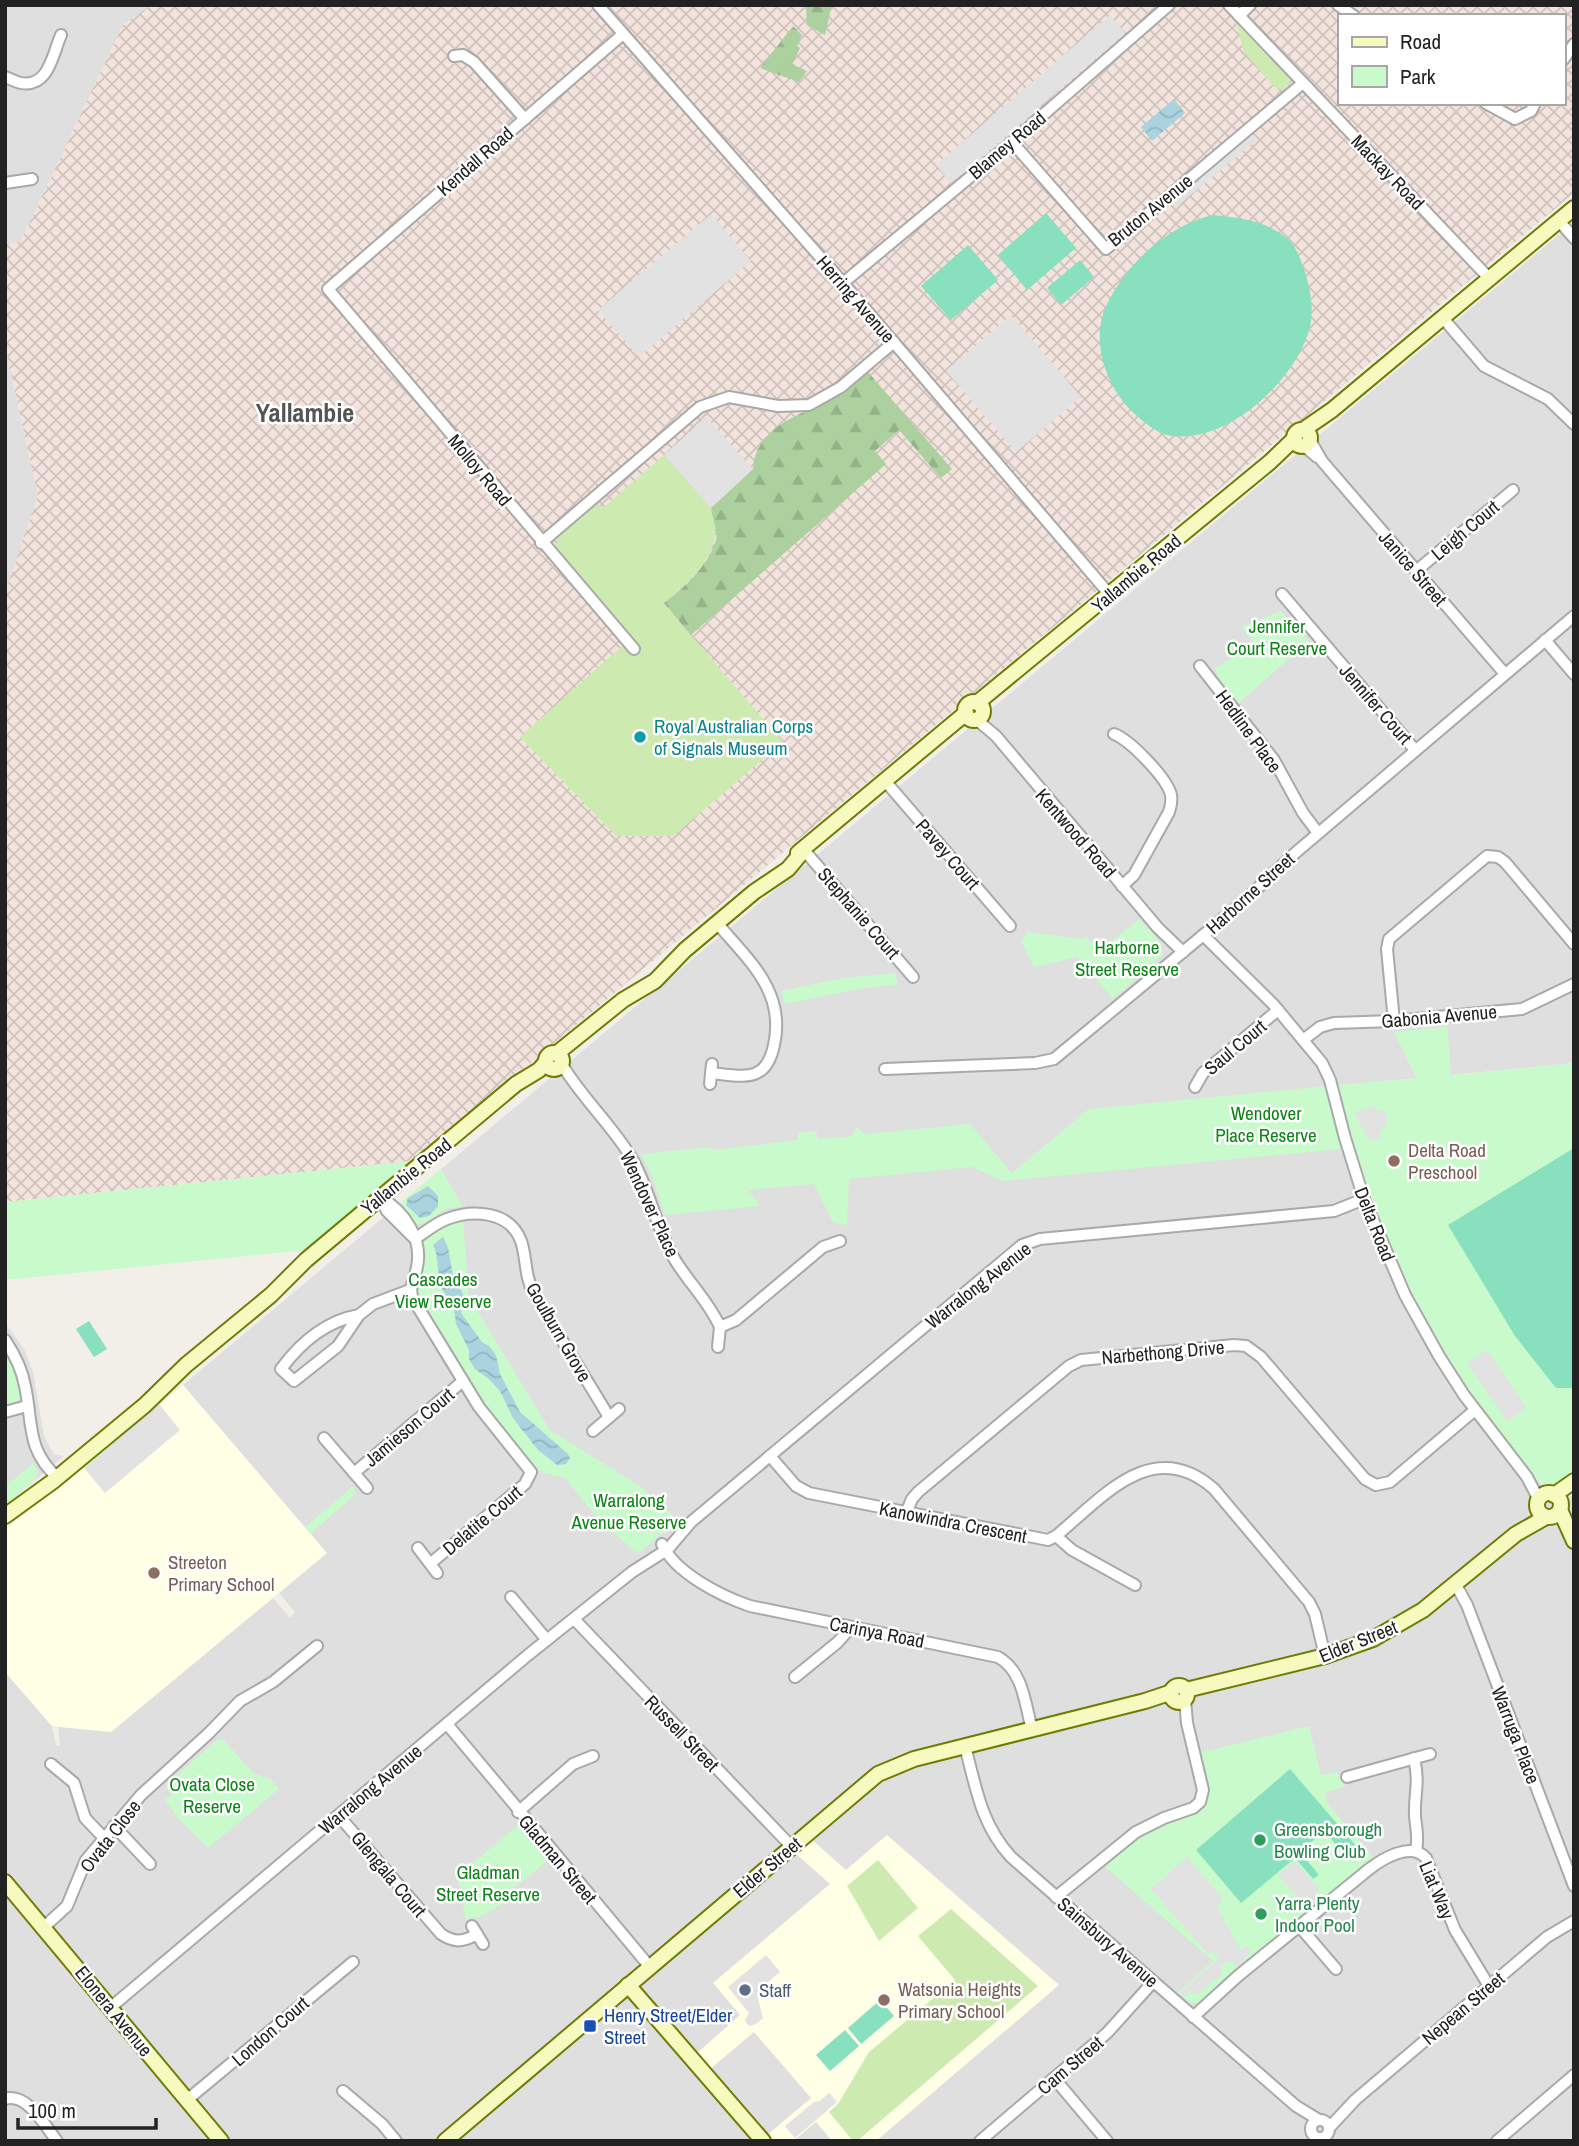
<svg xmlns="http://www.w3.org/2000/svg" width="1579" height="2146" font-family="'Archivo Narrow',sans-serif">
  <defs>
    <pattern id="military-cross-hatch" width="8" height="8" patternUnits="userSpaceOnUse" patternTransform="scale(1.75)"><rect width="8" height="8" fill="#f3e3dd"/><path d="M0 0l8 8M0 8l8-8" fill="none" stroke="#d0c2bd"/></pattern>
    <pattern id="forest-firs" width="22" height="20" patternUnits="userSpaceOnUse" patternTransform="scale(1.75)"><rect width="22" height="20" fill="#add19e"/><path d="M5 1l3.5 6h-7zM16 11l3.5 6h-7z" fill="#95b388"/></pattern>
    <pattern id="water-waves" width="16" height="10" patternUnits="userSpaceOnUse" patternTransform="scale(1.75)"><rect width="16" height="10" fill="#aad3df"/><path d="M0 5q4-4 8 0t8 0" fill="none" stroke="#92b5bf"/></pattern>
  </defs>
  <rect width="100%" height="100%" fill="#f2efe9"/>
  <!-- residential -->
  <g fill="#e0dfdf">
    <path d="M5,5H151L123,25L21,241L5,245Z"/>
    <path d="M1574,222V1063L1451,1075L1447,1027L1416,1078L1338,1086L1361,1171L1382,1228L1399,1269L1429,1327L1487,1418L1541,1484L1557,1491L1566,1502L1574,1493V2141H5V1672L52,1726L56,1745L60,1746L58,1727L111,1732L273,1598L290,1618L295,1612L279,1593L326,1554L183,1385Z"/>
    <path d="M5,345L38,496L5,595Z"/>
    <path d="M5,1323L24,1349L33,1372L44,1436L54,1455L64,1456L5,1505Z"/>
  </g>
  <!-- education -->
  <g fill="#ffffe5">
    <path d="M183,1385L327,1553L111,1732L52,1726L5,1672V1530Z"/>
    <path d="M887,1835L1059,1985L876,2141H832L816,2122L793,2141H770L766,2136L811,2098L754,2032L709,2070L696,2054L740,2015L713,1983L830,1884L794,1852L810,1838L846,1870Z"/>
  </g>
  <!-- military -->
  <path fill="url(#military-cross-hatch)" fill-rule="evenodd" d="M151,5H1574V193L413,1161L5,1202V593L38,496L5,345V245L21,241L123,25ZM1339,16H1563V103H1339Z"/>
  <!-- grass -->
  <g fill="#cdebb0">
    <path d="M1236,23L1288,76L1290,83L1285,91L1274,87L1244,52Z"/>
    <path d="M664,455C674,467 705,496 711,509C728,550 691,580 664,604L783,742L673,836H616L520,737L632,637L556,551L557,538L597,502L603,508Z"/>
    <path d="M878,1860L918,1908L879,1941L847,1886Z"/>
    <path d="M951,1909L1038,1986L857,2141H853L829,2112L838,2104L869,2052L955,1980L918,1936Z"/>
  </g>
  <!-- forest -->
  <g fill="url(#forest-firs)">
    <path d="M832,5L825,35L807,25L806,6Z"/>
    <path d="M793,26L802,35L797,46L800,48L792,64L807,71L799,82L760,68Z"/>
    <path d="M868,372L952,469L941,478L899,430L875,451L886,464L691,635L664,603C683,589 709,565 716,540C718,531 712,517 711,508L753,469C755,427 802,414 833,398C846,391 857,380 868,372Z"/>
  </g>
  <!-- park -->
  <g fill="#c8facc">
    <path d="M1281,611L1309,641L1239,703L1218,677L1215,668L1255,644L1241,627Z"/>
    <path d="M1139,919C1148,929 1164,941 1163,955L1113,999L1077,957L1034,967L1021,941L1028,932L1082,939L1086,936L1099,951Z"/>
    <path d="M895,973L898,984L859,989L785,1004L781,991L843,978Z"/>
    <path d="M1447,1026L1451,1075L1574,1063V1476L1557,1487L1545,1486L1538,1480C1434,1357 1377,1241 1338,1085L1416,1078L1394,1032Z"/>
    <path d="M1326,1086L1341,1149L1002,1181L972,1167L849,1179L847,1225L833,1223L814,1184L748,1190L761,1206L665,1215L652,1176L641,1154L710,1147L713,1150L798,1140V1133L816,1131L818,1139L852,1136L856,1127L865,1134L970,1124L1012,1173L1089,1109Z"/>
    <path d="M413,1161L307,1250L5,1280V1202Z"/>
    <path d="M441,1169L463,1206L446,1209L422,1224H416L401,1208V1202Z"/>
    <path d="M463,1219L469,1297L550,1430L640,1486L678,1520L638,1554L599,1520L564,1477L543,1473L535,1468L483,1405L416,1296L415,1285L422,1269L424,1242L443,1225Z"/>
    <path d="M5,1348L19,1377L22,1396L17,1402L5,1408Z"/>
    <path d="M33,1463L37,1469L36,1479L5,1505V1487Z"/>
    <path d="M352,1487L357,1493L310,1534L305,1527Z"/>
    <path d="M1309,1726L1321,1775L1336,1772L1342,1778L1346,1786L1325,1793L1328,1804L1375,1859L1308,1914H1303L1260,1949L1259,1954L1200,2002C1191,2006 1185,1999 1177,1993L1213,1961L1102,1864L1142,1834L1203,1807C1213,1790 1203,1771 1199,1753Z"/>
    <path d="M217,1740H224L253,1773L270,1779L279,1789L208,1848L178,1818L165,1800L172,1795L165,1786Z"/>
    <path d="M517,1826L547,1861L512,1890L516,1895L480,1917H473L466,1920L457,1876Z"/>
  </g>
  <!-- pitch -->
  <g fill="#88e0be">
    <path d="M1046,213L1076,248L1027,290L998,255Z"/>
    <path d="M1214,215C1239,218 1263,220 1284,236C1296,244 1300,258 1305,272C1311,292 1315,314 1308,334C1291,384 1227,443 1172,436C1158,434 1146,424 1136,415C1107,390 1089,341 1107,304C1128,262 1168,225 1214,215Z"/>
    <path d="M968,245L998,280L951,320L921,286Z"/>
    <path d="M1080,260L1094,277L1061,305L1047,288Z"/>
    <path d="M1574,1148V1388H1556L1515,1336L1448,1225Z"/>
    <path d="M89,1321L107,1349L94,1357L76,1329Z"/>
    <path d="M1290,1769L1357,1847L1346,1856L1324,1831L1300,1852L1319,1875L1313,1879L1295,1858L1241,1903L1196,1850Z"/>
    <path d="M880,2000L894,2016L861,2044L848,2028Z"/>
    <path d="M845,2030L859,2046L830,2071L816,2055Z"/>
  </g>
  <!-- parking -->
  <g fill="#e2e2e2">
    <path d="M1110,15L1125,33L951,183L936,165Z"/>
    <path d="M1251,134L1256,141L1176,207L1171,200Z"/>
    <path d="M711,214L751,261L639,357L598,310Z"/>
    <path d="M1011,315L1081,397L1016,452L946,371Z"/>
    <path d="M706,417L753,469L711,508L664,455Z"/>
    <path d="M1375,1106L1378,1111L1384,1110L1387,1119L1385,1128L1380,1131V1139L1368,1140L1354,1112Z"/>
    <path d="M1487,1350L1526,1407L1508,1422L1467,1363Z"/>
    <path d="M159,1404L180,1430L105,1493L84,1468Z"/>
    <path d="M1187,1857L1223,1899L1217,1906L1218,1910L1241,1950L1247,1946L1251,1952L1244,1958L1249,1961L1238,1970L1234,1962H1226L1221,1966L1222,1974L1198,1994L1195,1995L1191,1990L1183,1998L1178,1994L1216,1961L1218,1956L1213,1951L1209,1955L1151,1889Z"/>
    <path d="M1295,1861L1319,1889L1314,1893L1322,1901L1314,1908L1307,1899L1302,1903L1278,1875Z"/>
    <path d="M766,1955L780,1972L768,1982L758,1985L760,1994L757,1995L763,2018L756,2024L749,2026L745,2021L749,2013L728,1987Z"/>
    <path d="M829,2093L837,2102L795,2138L785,2126L814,2102L820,2101Z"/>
  </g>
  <!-- water -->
  <g fill="url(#water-waves)">
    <path d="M1174,99L1185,113L1152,141L1141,127Z"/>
    <path d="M428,1186L438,1196V1206L429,1216L420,1218L406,1205L408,1198Z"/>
    <path d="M443,1237L448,1247L453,1276L463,1294L461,1313L482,1342L489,1346L496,1355L500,1374L520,1412L568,1454L570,1458L566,1464L557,1465L538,1450L513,1418L500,1391L489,1379L475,1369L469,1359V1350L456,1324L454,1309L440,1285L436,1252L433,1245Z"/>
  </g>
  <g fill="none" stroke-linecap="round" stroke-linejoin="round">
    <defs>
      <g id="street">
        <path d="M598,5L843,283L1110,595"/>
        <path d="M1229,5L1489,278"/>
        <path d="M1338,5L1354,16"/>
        <path d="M1239,16L1250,5"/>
        <path d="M623,34L328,289L634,649"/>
        <path d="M454,56L463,55L474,62L525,119"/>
        <path d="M1563,60L1574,44"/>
        <path d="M5,77C11,79 16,82 21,83C49,88 53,53 61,35"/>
        <path d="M1486,103L1515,119L1531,111L1535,103"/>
        <path d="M1012,142L1106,249L1303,83"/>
        <path d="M5,183L32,179"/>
        <path d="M1559,221L1574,238"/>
        <path d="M843,283L1012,142L1169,5"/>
        <path d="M1442,317L1484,366L1548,399L1574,424"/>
        <path d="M1310,440L1322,461L1505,674"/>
        <path d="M1303,445L1317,457"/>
        <path d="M541,543L700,407L729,397L778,406L809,405L841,387L894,342"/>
        <path d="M1416,571L1513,490"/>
        <path d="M1282,594L1415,750"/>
        <path d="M1545,640L1574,674"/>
        <path d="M1200,666L1274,760L1303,813L1318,833"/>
        <path d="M977,720L996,736L1158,928L1183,952"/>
        <path d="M1114,734C1130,740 1167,778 1171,795C1172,801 1171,806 1169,812L1134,875L1122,886"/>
        <path d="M886,782L1010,926"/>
        <path d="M804,850L913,977"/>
        <path d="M1203,935L1273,1004L1322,1063L1330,1080L1345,1138L1364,1199L1405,1295L1439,1356L1464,1395L1527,1477L1539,1500"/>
        <path d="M1394,1021L1387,949L1389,939L1487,856L1498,857L1505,862L1574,944"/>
        <path d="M1303,1040L1320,1027L1334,1023L1394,1021L1522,1009L1574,984"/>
        <path d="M561,1063C581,1097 611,1124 631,1157C650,1189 655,1227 675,1260C689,1283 709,1302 720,1327L736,1320L823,1247L840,1241"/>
        <path d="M885,1069L1035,1063L1054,1059L1243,902L1294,854L1574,616"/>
        <path d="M711,1073C743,1076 766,1084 774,1045C786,991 748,960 717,923"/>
        <path d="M710,1084L712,1064"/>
        <path d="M1195,1087L1203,1073L1278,1010"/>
        <path d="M380,1197C404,1211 423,1238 417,1267C415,1279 408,1287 413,1299L479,1407L531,1472L525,1484L431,1563"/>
        <path d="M381,1199L387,1211L413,1237"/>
        <path d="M415,1239C425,1232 436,1223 447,1219C473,1209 510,1211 521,1241C527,1258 524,1276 534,1293C558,1335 584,1375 609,1417"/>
        <path d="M359,1315C326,1321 301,1342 281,1369L294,1381L338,1346L359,1315L373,1304L410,1290"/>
        <path d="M5,1340C15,1355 22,1369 25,1386C33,1423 26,1450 58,1478"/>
        <path d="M718,1347L720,1327"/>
        <path d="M5,1412L27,1406"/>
        <path d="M593,1431L619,1409"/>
        <path d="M324,1438L367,1488"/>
        <path d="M770,1456L796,1486L809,1493L1048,1540L1056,1536C1103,1497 1153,1435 1214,1489L1309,1602L1315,1614L1325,1656"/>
        <path d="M354,1473L463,1381"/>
        <path d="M906,1513L912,1499L918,1492L1069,1366L1081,1360L1234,1345L1246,1346L1261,1357L1365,1479L1376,1485L1390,1482L1475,1410"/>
        <path d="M1056,1536L1072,1550L1135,1585"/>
        <path d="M662,1544C675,1573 721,1596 750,1606L998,1657C1023,1671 1025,1703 1032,1730"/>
        <path d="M418,1548L437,1573"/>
        <path d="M1456,1585L1467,1605L1574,1886"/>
        <path d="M511,1597L547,1640"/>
        <path d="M574,1619L791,1846"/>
        <path d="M795,1677L838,1642L851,1627"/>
        <path d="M447,1724L650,1967"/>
        <path d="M965,1746C976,1788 981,1824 1011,1857L1296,2106L1319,2120"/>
        <path d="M1414,1758C1420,1784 1414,1793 1415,1816C1416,1828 1419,1838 1416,1850"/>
        <path d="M51,1764L74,1783L85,1818L104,1838"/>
        <path d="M1347,1777L1430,1754"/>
        <path d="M518,1812L573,1764L593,1756"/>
        <path d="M339,1816L441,1934C454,1943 464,1942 477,1934"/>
        <path d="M114,1826L150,1864"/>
        <path d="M1056,1897L1136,1832L1164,1818L1193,1808L1200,1802L1203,1790L1187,1723L1185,1699"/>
        <path d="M472,1926L483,1944"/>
        <path d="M44,1927L67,1906L86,1860L141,1795L209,1733L240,1701L273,1682L317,1646"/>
        <path d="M1300,1927L1336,1969"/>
        <path d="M110,2008L528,1655L632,1572L668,1549L691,1522L1022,1245L1040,1239L1334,1211L1364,1199"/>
        <path d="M1193,2017L1238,1976L1368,1870C1382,1859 1411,1841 1426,1858L1455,1930L1489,1986"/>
        <path d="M1054,2078L1107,2141"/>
        <path d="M343,2091L382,2124L396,2141"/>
        <path d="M5,2099C27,2092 45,2126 57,2141"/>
        <path d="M187,2100L353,1962"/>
        <circle cx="1320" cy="2129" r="9"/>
        <path d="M1329,2128L1355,2100L1547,1937L1574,1921"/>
        <path d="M980,2141L1107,2033L1153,1982"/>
        <path d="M1497,2141L1574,2075"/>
      </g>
      <g id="secondary">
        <path d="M1303,430L1332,410L1574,208"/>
        <circle cx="1302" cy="438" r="8"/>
        <circle cx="974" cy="711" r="9"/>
        <path d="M977,703L1270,462L1295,438"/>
        <path d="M798,853L966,713"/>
        <circle cx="554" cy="1061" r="8"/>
        <path d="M556,1054L623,1000L655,981L685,950L754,892L788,869L804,850"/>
        <circle cx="1549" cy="1505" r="12"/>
        <path d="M1554,1495L1574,1481"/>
        <path d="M1560,1510L1574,1541"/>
        <path d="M5,1516L52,1482L145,1405L186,1365L271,1295L306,1260L516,1084L539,1070L546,1062"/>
        <circle cx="1179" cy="1694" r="8"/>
        <path d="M1186,1690L1325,1656L1373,1639L1423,1610L1516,1534L1546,1517"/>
        <path d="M5,1882L221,2141"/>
        <path d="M628,1985L763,2141"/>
        <path d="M445,2141L878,1774L914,1759L1145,1701L1172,1692"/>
      </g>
    </defs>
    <!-- street casing -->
    <use href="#street" stroke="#a9a9a9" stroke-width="14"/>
    <!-- secondary casing -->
    <use href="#secondary" stroke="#707d05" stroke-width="18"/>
    <!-- street -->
    <use href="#street" stroke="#fff" stroke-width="10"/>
    <!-- secondary -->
    <use href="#secondary" stroke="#f7fabf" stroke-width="14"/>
  </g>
  <!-- markers -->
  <circle fill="#0f9aa8" stroke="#fff" stroke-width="2.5" cx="640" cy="737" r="7"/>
  <g fill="#8d6e63" stroke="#fff" stroke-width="2.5">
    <circle cx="1394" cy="1161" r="7"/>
    <circle cx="154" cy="1573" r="7"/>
    <circle cx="884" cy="2000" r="7"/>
  </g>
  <g fill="#2e9e5b" stroke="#fff" stroke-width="2.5">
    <circle cx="1260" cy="1840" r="7"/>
    <circle cx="1261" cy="1914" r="7"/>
  </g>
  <circle fill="#5c6f8a" stroke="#fff" stroke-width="2.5" cx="745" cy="1990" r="7"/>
  <rect fill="#1a4fb4" stroke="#fff" stroke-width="2.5" x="583" y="2019" width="14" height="14" rx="3.5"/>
  <g text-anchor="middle" stroke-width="5" stroke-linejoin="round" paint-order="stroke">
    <!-- street labels -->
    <g font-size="19" fill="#222" stroke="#fff">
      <text transform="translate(1007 145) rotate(-40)" y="7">Blamey Road</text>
      <text transform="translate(475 161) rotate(-41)" y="7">Kendall Road</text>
      <text transform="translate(1388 172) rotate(46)" y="7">Mackay Road</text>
      <text transform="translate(1150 210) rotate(-39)" y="7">Bruton Avenue</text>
      <text transform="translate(856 299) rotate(49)" y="7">Herring Avenue</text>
      <text transform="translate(480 470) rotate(50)" y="7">Molloy Road</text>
      <text transform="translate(1465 530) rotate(-40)" y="7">Leigh Court</text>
      <text transform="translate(1413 568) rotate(49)" y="7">Janice Street</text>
      <text transform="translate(1136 573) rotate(-40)" y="7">Yallambie Road</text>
      <text transform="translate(1376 704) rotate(49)" y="7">Jennifer Court</text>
      <text transform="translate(1249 731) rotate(54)" y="7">Hedline Place</text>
      <text transform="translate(1076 833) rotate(49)" y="7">Kentwood Road</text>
      <text transform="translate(948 854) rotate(49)" y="7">Pavey Court</text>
      <text transform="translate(1250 893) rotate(-42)" y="7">Harborne Street</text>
      <text transform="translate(859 913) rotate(49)" y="7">Stephanie Court</text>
      <text transform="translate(1439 1016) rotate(-5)" y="7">Gabonia Avenue</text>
      <text transform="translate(1235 1047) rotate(-40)" y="7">Saul Court</text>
      <text transform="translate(406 1176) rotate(-39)" y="7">Yallambie Road</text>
      <text transform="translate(650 1204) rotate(65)" y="7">Wendover Place</text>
      <text transform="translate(1375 1224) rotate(68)" y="7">Delta Road</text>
      <text transform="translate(978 1285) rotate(-38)" y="7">Warralong Avenue</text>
      <text transform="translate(559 1332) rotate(60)" y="7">Goulburn Grove</text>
      <text transform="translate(1163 1352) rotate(-5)" y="7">Narbethong Drive</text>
      <text transform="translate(409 1427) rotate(-40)" y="7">Jamieson Court</text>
      <text transform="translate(482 1520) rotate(-40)" y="7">Delatite Court</text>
      <text transform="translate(953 1522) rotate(11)" y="7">Kanowindra Crescent</text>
      <text transform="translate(877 1632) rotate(11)" y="7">Carinya Road</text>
      <text transform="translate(1358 1641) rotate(-22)" y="7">Elder Street</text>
      <text transform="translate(682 1733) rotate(46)" y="7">Russell Street</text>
      <text transform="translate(1516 1735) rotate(69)" y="7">Warruga Place</text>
      <text transform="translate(370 1789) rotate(-40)" y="7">Warralong Avenue</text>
      <text transform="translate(110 1836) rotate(-52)" y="7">Ovata Close</text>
      <text transform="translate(558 1859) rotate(50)" y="7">Gladman Street</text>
      <text transform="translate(767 1867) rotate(-40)" y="7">Elder Street</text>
      <text transform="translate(389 1874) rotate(50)" y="7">Glengala Court</text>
      <text transform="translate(1437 1890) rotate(67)" y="7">Liat Way</text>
      <text transform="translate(1108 1942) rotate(41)" y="7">Sainsbury Avenue</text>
      <text transform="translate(1463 2008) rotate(-40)" y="7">Nepean Street</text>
      <text transform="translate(114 2011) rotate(51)" y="7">Elonera Avenue</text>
      <text transform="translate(270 2031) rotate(-41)" y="7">London Court</text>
      <text transform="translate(1070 2065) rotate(-40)" y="7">Cam Street</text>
    </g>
    <!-- park labels -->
    <g font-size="19" fill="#0c8416" stroke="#fff">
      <text x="1277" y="633">Jennifer<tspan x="1277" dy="22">Court Reserve</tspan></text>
      <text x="1127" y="954">Harborne<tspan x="1127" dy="22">Street Reserve</tspan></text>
      <text x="1266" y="1120">Wendover<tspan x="1266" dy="22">Place Reserve</tspan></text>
      <text x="443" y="1286">Cascades<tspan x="443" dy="22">View Reserve</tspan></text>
      <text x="629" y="1507">Warralong<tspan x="629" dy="22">Avenue Reserve</tspan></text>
      <text x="212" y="1791">Ovata Close<tspan x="212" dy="22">Reserve</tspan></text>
      <text x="488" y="1879">Gladman<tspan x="488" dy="22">Street Reserve</tspan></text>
    </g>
    <!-- culture labels -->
    <g font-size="19" fill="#0d838f" stroke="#fff" text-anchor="start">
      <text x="654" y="733">Royal Australian Corps<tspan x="654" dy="22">of Signals Museum</tspan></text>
    </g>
    <!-- education labels -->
    <g font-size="19" fill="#785e54" stroke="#fff" text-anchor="start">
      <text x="1408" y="1157">Delta Road<tspan x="1408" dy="22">Preschool</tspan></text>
      <text x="168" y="1569">Streeton<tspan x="168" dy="22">Primary School</tspan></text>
      <text x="898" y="1996">Watsonia Heights<tspan x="898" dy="22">Primary School</tspan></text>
    </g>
    <!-- leisure labels -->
    <g font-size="19" fill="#27864d" stroke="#fff" text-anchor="start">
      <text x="1274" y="1836">Greensborough<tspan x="1274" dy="22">Bowling Club</tspan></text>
      <text x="1275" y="1910">Yarra Plenty<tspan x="1275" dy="22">Indoor Pool</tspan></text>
    </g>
    <!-- service labels -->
    <g font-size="19" fill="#4e5e75" stroke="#fff" text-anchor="start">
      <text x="759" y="1997">Staff</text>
    </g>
    <!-- transit labels -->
    <g font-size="19" fill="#164399" stroke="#fff" text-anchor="start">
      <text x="604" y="2022">Henry Street/Elder<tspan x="604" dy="22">Street</tspan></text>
    </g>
    <!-- district labels -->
    <g font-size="26" font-weight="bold" fill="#555" stroke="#fff">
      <text x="305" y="422">Yallambie</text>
    </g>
  </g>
  <!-- border -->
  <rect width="1579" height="2146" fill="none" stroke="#222222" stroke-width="14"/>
  <!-- legend -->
  <rect x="1338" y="14" width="228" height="91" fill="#ffffff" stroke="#a7a7a7" stroke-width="2"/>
  <rect x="1352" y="37" width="35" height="10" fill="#f7fabf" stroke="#a7a7a7" stroke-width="2"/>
  <text x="1400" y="49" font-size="21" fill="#222222">Road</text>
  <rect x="1352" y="66" width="35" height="21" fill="#c8facc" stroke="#a7a7a7" stroke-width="2"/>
  <text x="1400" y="84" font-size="21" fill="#222222">Park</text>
  <!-- scale -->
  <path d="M18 2118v10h138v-10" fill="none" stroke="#222222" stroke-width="3.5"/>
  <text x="28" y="2118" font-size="21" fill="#222222" stroke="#ffffff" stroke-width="5" paint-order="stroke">100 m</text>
</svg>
